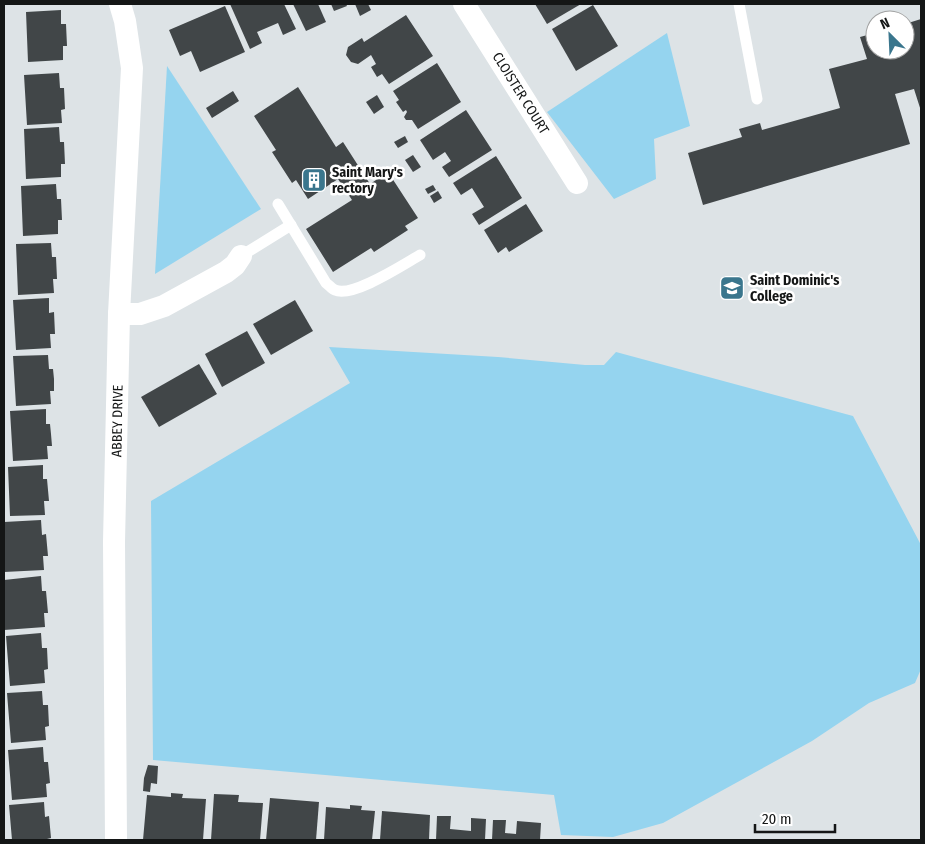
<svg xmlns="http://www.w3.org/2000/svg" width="925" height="844" font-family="'Fira Sans Condensed',sans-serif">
  <rect width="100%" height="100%" fill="#dde3e6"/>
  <!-- green -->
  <g fill="#95d4ef">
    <path d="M667,33L690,126L654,139L656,179L614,199L547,112Z"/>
    <path d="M167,66L261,209L155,274Z"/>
    <path d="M329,347L498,357L585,365H604L616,352L853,416L921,545V669L915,683L869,703L812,741L663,823L613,837L561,835L554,795L153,760L151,501L350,383Z"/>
  </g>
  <!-- building -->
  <g fill="#414648">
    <path d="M230,4H284L296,29L283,35L278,23L257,32L262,43L250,49Z"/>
    <path d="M293,4H318L326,22L306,31Z"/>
    <path d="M331,4H346L347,6L334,11Z"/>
    <path d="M355,4H368L371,10L360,16Z"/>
    <path d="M535,4H581L547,24Z"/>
    <path d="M593,5L618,46L576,71L552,29Z"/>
    <path d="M225,6L245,52L200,72L191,51L180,56L169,30Z"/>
    <path d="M61,10V24H66L67,46H63V60L28,62L26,12Z"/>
    <path d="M406,15L433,56L389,84L382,74L377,77L371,67L376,64L371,55L358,64L351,62L346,55L348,47L362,38L364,42Z"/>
    <path d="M921,19V111L914,89L895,94L910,144L703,205L688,153L742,137L739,129L760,123L762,130L840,108L829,69L867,59L860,37L875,33V50H905V24Z"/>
    <path d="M437,63L461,102L418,129L412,120H406L404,117L407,112L406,110L403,112L396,102L399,100L393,91Z"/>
    <path d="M59,73L60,88H64L65,109L61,110L62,123L27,125L24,75Z"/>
    <path d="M298,87L336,147L343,142L370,184L388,172L418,218L405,226L408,230L374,252L371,248L333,272L306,229L352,200L338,179L308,199L296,180L292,183L272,152L276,150L254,116Z"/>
    <path d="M233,91L239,101L212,118L206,108Z"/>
    <path d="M377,95L384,107L374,114L366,102Z"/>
    <path d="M466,110L492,150L449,177L442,167L451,161L445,152L433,160L420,140Z"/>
    <path d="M59,127L60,142H64L65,164H61V177L26,179L24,129Z"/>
    <path d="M405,136L408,142L398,148L394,142Z"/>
    <path d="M413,155L421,167L413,172L405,160Z"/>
    <path d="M496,156L522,198L479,225L472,214L484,207L472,188L461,195L453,183Z"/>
    <path d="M56,184L57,199H61L62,220H58V234L23,236L21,186Z"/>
    <path d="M433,185L436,190L428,194L425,189Z"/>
    <path d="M438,191L442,198L434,203L430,196Z"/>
    <path d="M526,204L543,231L509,252L506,247L498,253L484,230Z"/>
    <path d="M51,243L52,257H56L57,279H53L54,293L18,295L16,244Z"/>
    <path d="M49,298V313L54,312L55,334H50L51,348L16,350L13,300Z"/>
    <path d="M295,300L313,331L271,355L253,324Z"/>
    <path d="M247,331L265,363L222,387L205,354Z"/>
    <path d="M48,355L49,369H53L54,379V391H50L51,404L16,406L13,356Z"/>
    <path d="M199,364L217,394L159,427L141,397Z"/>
    <path d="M46,409V424H50L51,434L52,446H47L48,459L13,461L10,411Z"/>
    <path d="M43,465V479H47L49,501H44L45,515L10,516L8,467Z"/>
    <path d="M41,520L42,535L46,534L48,556H43L44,570L4,572V522Z"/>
    <path d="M41,576L42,591H46L48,613H44L45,627L4,630V580Z"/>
    <path d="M41,633L42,648H47L48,669L44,670L45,683L10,686L6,636Z"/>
    <path d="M42,691L43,705H48L49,726L45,727L46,740L11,743L7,693Z"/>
    <path d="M43,747L44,762H48L50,783L46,784L47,797L12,800L8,750Z"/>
    <path d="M148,765L158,766L157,784L151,783L150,792L143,791L144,778Z"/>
    <path d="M171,793L183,794L182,798L206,799L203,840H143L147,795L171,797Z"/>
    <path d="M214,794L239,795L238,802L263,803L260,840H211Z"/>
    <path d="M270,798L319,802L316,840H266Z"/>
    <path d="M44,802L45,817L49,816L51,838L47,839V840H12L9,805Z"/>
    <path d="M350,805L362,806L361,810L375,811L372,840H324L326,807L350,809Z"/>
    <path d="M382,811L430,815L429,840H380Z"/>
    <path d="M437,816H451L450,829L471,831V818L486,819L485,840H436Z"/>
    <path d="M493,820H506L505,833L516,834L517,821L541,823L540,840H492Z"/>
  </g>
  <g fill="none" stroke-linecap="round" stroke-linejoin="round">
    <!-- service -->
    <g stroke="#fff" stroke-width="11">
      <path d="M739,4L757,99"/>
      <path d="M278,204L326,283C329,285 332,289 335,290C353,298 404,264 420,255"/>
      <path d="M241,256L291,225"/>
    </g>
    <!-- minor -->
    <g stroke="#fff" stroke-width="22">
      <path d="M464,4L577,183"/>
      <path d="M119,314H140L164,306L226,272L235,265L241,256"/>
      <path d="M116,840L114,542L119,314L132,68L125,21L120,4"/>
    </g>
  </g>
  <!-- icons -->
  <defs>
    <symbol id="building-square" viewBox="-11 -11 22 22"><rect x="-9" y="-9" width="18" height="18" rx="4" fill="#3a768d" stroke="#fff"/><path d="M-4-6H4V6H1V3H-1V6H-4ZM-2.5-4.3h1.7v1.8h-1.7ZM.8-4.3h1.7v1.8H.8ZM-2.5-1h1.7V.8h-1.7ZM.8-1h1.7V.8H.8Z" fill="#fff"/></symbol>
    <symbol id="school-square" viewBox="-11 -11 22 22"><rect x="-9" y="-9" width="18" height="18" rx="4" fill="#3a768d" stroke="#fff"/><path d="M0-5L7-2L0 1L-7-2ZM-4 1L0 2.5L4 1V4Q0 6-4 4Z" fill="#fff"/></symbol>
  </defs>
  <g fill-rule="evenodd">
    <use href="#building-square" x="300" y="166" width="28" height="28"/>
    <use href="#school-square" x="718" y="274" width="28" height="28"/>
  </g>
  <g text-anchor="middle" stroke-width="5" stroke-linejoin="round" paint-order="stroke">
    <!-- street labels -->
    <g font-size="14" fill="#141616" stroke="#fff">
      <text transform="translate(521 93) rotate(58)" y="5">CLOISTER COURT</text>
      <text transform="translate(117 421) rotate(-89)" y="5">ABBEY DRIVE</text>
    </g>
    <!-- poi labels -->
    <g font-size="14" font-weight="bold" fill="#141616" stroke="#fff" text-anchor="start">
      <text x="332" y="177">Saint Mary's<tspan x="332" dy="16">rectory</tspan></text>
      <text x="750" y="285">Saint Dominic's<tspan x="750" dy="16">College</tspan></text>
    </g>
  </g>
  <!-- border -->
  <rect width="925" height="844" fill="none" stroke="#141616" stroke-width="10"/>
  <!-- north arrow -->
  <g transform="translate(890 35) rotate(336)"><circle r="24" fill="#ffffff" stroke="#a1a2a2"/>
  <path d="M0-4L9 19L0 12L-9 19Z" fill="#3a768d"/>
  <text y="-8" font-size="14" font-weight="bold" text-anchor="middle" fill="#141616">N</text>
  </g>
  <!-- scale -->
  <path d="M755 824v8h80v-8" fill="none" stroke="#141616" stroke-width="2.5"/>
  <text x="762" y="824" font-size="15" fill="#141616" stroke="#ffffff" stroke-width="4" paint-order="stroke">20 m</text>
</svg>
